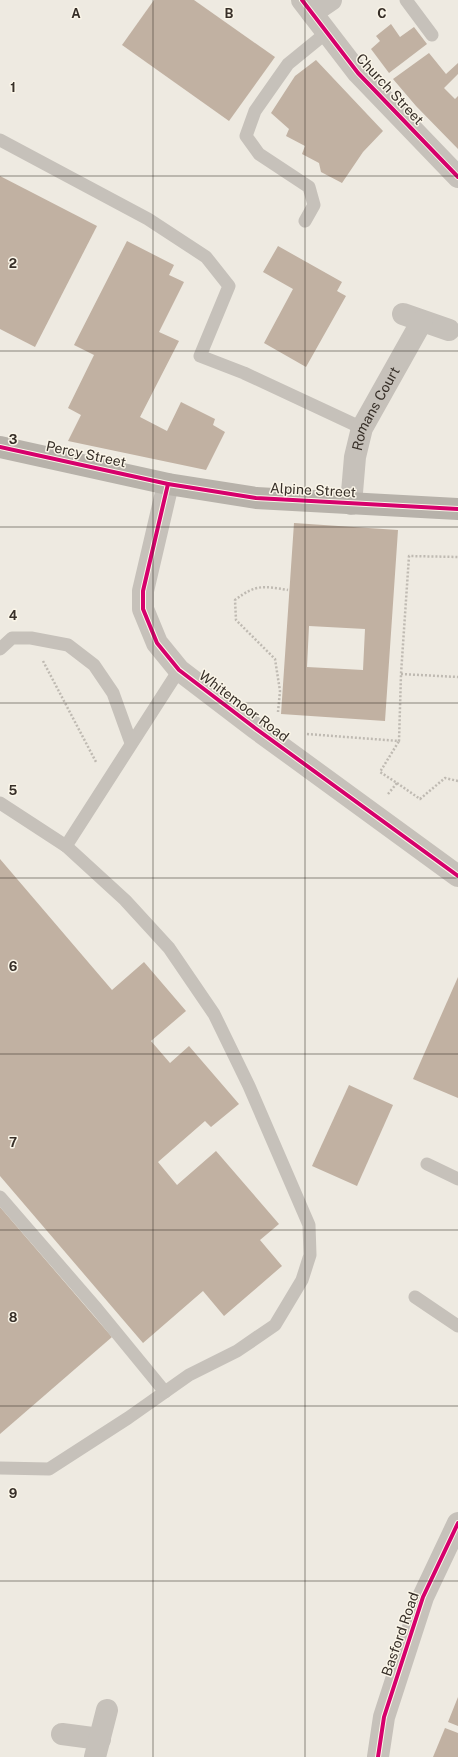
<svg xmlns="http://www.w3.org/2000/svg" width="458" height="1757" font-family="'Public Sans',sans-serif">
  <rect width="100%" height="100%" fill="#eeeae1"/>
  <!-- building -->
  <g fill="#c1b1a2" fill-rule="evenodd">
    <path d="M154,0H194L275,57L229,121L122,45Z"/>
    <path d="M391,24L400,37L414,27L427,44L389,73L371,49L380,41L376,36Z"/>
    <path d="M429,53L446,74L458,63V74L444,88L455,99L458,96V149L416,106L393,79Z"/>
    <path d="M316,60L383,131L363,152L342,183L321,172L319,163L302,154L305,146L286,136L289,129L271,113L295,76Z"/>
    <path d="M0,176L97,226L35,347L0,329Z"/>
    <path d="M127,241L174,265L169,275L184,282L159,332L179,341L140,417L167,431L181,402L215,419L213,425L225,432L206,470L68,441L81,415L68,408L94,355L74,345Z"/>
    <path d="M278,246L342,282L337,291L346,296L306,367L264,343L293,289L263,272Z"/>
    <path d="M294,523L398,530L385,721L281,714ZM309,626L365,629L363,670L307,667Z"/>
    <path d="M0,859L112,990L144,962L186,1011L151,1041L170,1063L189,1046L239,1104L211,1127L205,1121L158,1162L177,1185L216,1151L279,1224L260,1240L282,1266L224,1316L203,1291L143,1343L0,1176Z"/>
    <path d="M458,977V1098L413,1079Z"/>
    <path d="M349,1085L393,1105L357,1186L312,1166Z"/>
    <path d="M0,1207L112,1337L0,1434Z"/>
    <path d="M458,1697V1726L448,1722Z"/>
    <path d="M445,1728L458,1733V1757H433Z"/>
  </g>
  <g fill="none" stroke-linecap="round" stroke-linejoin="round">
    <!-- path -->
    <g stroke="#bfbab2" stroke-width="2.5" stroke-dasharray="2 2" stroke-linecap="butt">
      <path d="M43,661L96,762"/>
      <path d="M401,674L458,677"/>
      <path d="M278,712L280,691L275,659L236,620L235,600C256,584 263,586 288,590"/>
      <path d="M307,734L399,741L401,674L409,556L458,557"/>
      <path d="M397,783L420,799L445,778L458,781"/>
      <path d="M388,794L397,783L380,772L399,741"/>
    </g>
    <!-- lane -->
    <g stroke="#c6c1ba" stroke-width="13">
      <path d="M406,0L432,35"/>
      <path d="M0,140L148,219L206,257L229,286L200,356L244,373L362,428"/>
      <path d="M305,221L314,205L309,187L259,154L246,136L255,111L288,64L326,33"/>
      <path d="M0,649L12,638H31L68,645L94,665L113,693L131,743"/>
      <path d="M0,803L66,846L125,900L169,948L214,1014L249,1086L309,1225L310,1255L302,1280L275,1325L237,1351L189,1375L128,1418L49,1469L0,1468"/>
      <path d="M66,846L179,670"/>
      <path d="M427,1164L458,1179"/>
      <path d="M0,1197L97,1309L165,1392"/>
      <path d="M415,1297L458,1326"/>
    </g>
    <!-- street -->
    <g stroke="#c6c1ba" stroke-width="22">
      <path d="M302,0L358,73L458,177"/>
      <path d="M312,13L331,0"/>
      <path d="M403,314L449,330"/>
      <path d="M168,484L143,591V609L157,643L179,670L255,728L458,876"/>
      <path id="s1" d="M351,504L355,457L362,428L422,321"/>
      <path d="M62,1734L100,1739"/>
      <path d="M95,1757L107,1710"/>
      <path d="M378,1757L384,1717L423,1597L458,1523"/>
    </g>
    <!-- secondary -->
    <path stroke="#b7b2aa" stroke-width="22" d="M0,447L168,484L256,498L458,509"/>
    <defs>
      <g id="cycleway">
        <path d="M302,0L358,73L458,177"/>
        <path d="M0,447L168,484L256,498L458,509"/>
        <path d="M168,484L143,591V609L157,643L179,670L255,728L458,876"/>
        <path d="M378,1757L384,1717L423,1597L458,1523"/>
      </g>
    </defs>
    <!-- cycleway casing -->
    <use href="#cycleway" stroke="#faf5e8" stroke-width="6"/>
    <!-- cycleway -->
    <use href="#cycleway" stroke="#d6006c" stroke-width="4"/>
  </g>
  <!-- grid -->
  <path fill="none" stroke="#372f28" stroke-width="1" stroke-opacity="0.55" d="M153,0V1757M305,0V1757M0,176H458M0,351H458M0,527H458M0,703H458M0,878H458M0,1054H458M0,1230H458M0,1406H458M0,1581H458"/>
  <g text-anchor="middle" stroke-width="3" stroke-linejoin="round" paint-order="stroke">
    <!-- street labels -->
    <g font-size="14" fill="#372f28" stroke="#faf5e8">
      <text transform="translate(390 89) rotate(47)" y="5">Church Street</text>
      <text dy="5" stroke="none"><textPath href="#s1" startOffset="100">Romans Court</textPath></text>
      <text transform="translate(86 454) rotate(12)" y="5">Percy Street</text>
      <text transform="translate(313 490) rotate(3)" y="5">Alpine Street</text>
      <text transform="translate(244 706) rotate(37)" y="5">Whitemoor Road</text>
      <text transform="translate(400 1634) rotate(-71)" y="5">Basford Road</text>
    </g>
  </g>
  <g font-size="13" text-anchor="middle" font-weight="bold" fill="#372f28" stroke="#faf5e8" stroke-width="3" stroke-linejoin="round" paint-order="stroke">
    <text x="76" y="18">A</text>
    <text x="229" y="18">B</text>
    <text x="382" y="18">C</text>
    <text x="13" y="92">1</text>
    <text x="13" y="268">2</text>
    <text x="13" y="444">3</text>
    <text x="13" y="620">4</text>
    <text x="13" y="795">5</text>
    <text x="13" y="971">6</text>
    <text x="13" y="1147">7</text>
    <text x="13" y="1322">8</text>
    <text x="13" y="1498">9</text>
  </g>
</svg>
